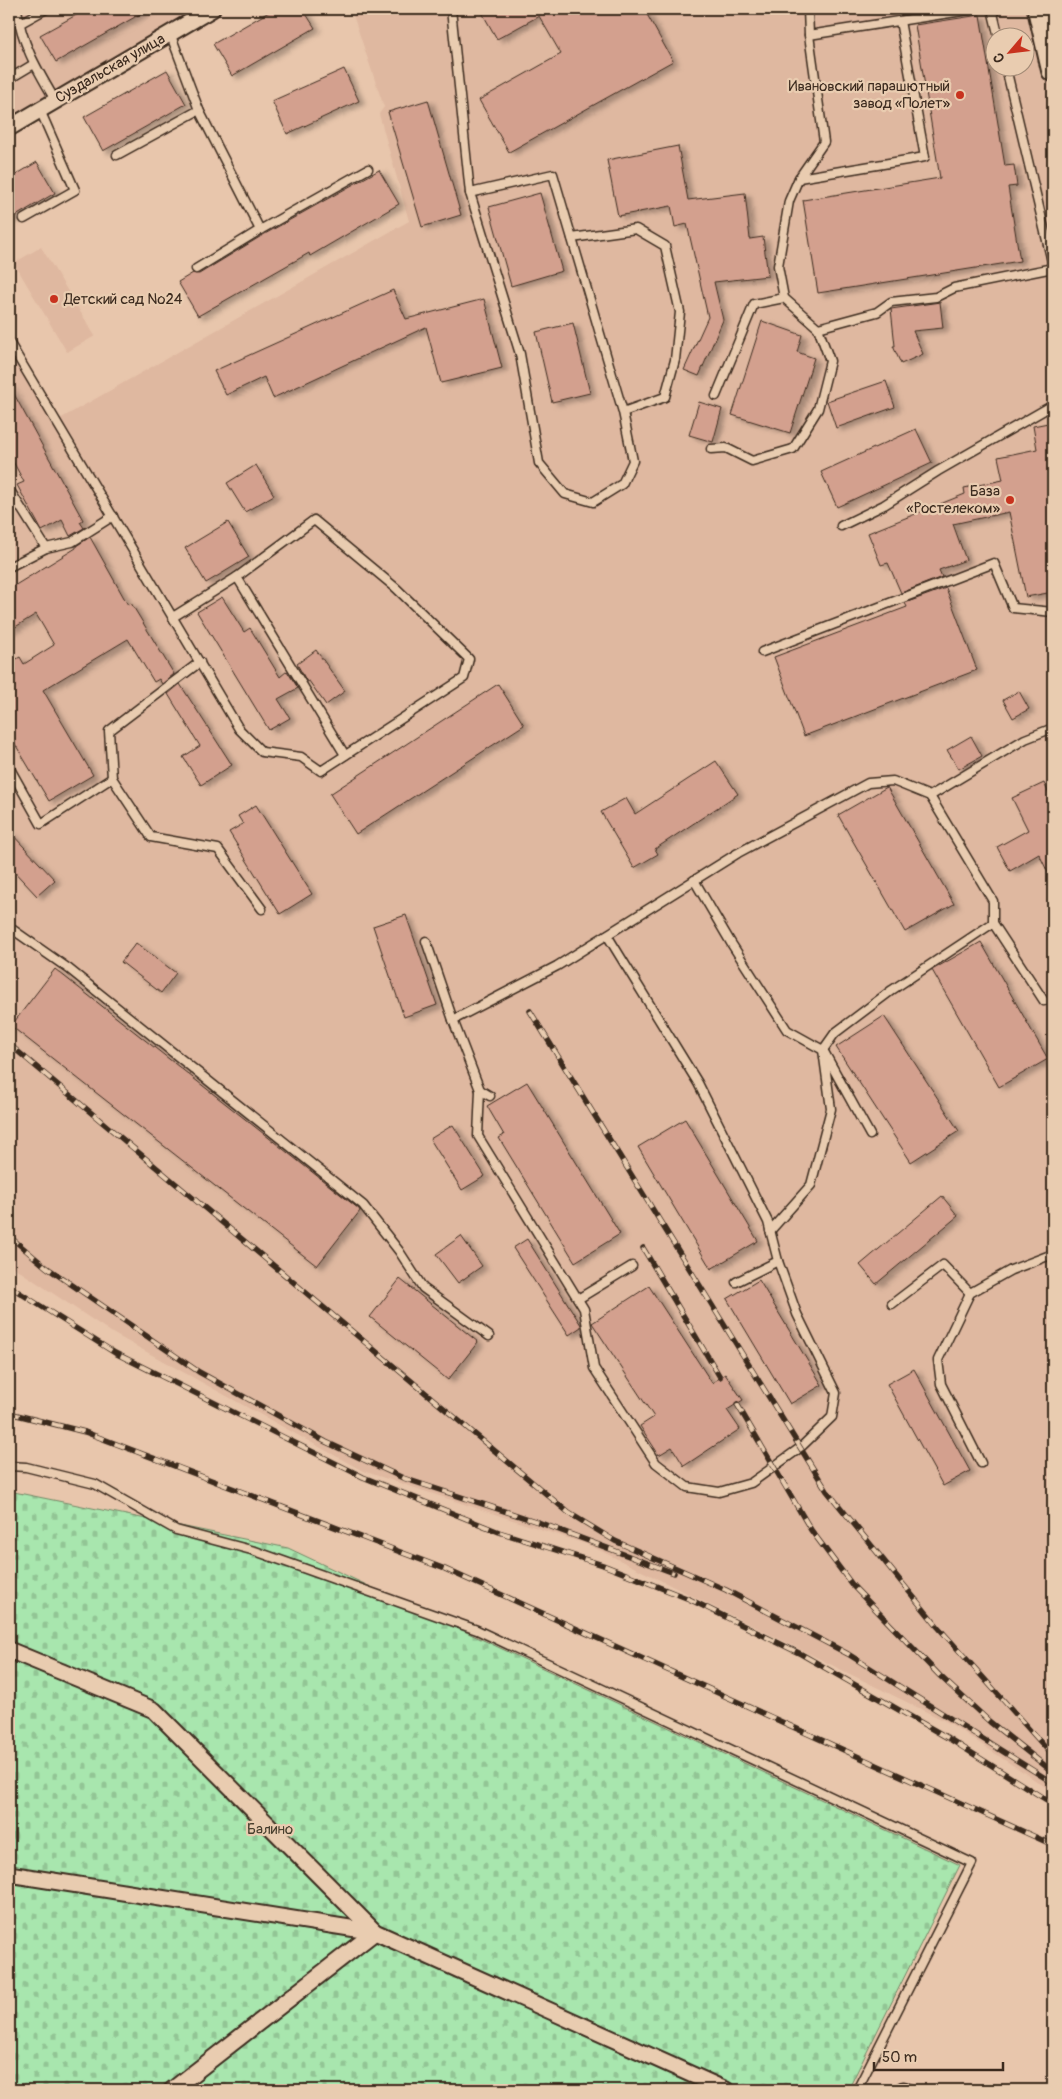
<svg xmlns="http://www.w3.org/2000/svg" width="1062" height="2099" font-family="Pangolin,sans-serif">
  <defs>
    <pattern id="cemetery-stones" width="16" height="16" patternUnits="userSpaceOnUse" patternTransform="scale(1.25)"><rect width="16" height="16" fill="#a8e6ae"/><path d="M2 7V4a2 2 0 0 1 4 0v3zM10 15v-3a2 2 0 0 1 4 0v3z" fill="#92c595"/></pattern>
    <filter id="shadow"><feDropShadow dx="5.5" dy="3" stdDeviation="2.5" flood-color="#0004"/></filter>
  </defs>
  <rect width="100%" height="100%" fill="#e8c6ac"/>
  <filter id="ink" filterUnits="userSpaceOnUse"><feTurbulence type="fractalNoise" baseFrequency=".02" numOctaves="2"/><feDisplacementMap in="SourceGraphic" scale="10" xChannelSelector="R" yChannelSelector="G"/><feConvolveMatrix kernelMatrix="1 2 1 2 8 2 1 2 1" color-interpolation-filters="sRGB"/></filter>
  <g filter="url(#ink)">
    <!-- built -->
    <g fill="#dfb8a0" fill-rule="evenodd">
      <path d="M9,9H205L9,124Z"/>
      <path d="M351,9H1033L1053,96V1792L951,1724L589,1545L363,1471L114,1334L9,1264V337L58,420L409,221L379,114L384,107ZM994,38H1024V68H994Z"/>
      <path d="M41,247L95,336L67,352L14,263Z"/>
    </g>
    <!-- cemetery -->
    <path fill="url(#cemetery-stones)" stroke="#728866" d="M9,1491L288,1548L960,1865L848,2090H9Z"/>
    <!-- building -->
    <g fill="#d3a08e" stroke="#3b2a1e" filter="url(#shadow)">
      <path d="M87,9H149L56,62L40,35Z"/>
      <path d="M274,9H303L315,28L232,76L213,44Z"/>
      <path d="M480,9H644L673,61L509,152L479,100L561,54L539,16L497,39Z"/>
      <path d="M980,15L1005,166L1014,165L1017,186L1008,187L1020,261L818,293L803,200L940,178L915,25Z"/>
      <path d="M344,69L359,101L287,134L272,101Z"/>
      <path d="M167,70L186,104L103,151L84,117Z"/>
      <path d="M428,100L461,215L422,227L388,112Z"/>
      <path d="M678,146L688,200L745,193L750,239L763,237L768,276L714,282L723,320L699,376L684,370L708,317L687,224L675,227L671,206L618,216L607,160Z"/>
      <path d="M37,162L55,193L9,220V179Z"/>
      <path d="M379,170L399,204L310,256L309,253L198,316L178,282L193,273L199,274L263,235Z"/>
      <path d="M540,193L562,271L511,286L489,207Z"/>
      <path d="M393,290L406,319L484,299L502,368L441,383L426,327L273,398L264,377L226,395L214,371Z"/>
      <path d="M940,302L943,328L913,331L923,354L901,364L893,346H895L891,309Z"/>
      <path d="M762,321L802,335L797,352L814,358L790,433L732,415Z"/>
      <path d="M573,323L590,393L552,402L536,332Z"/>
      <path d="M886,381L895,407L836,428L827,401Z"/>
      <path d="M9,385L83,520L80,522L84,528L70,536L62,520L42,531L17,485L24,482L9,454Z"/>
      <path d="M699,402L722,409L713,442L689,435Z"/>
      <path d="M1053,422V592L1026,597L1009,512L953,524L966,560L939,570L942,577L901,593L888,563L881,565L868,533L965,494L964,488L1003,480L998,457L1037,449L1033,426Z"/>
      <path d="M916,429L932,463L837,507L821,472Z"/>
      <path d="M256,465L274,495L245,512L227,483Z"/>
      <path d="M228,522L249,557L206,583L185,548Z"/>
      <path d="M90,537L128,605L131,603L174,674L162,684L159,679L154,682L128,639L43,690L93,775L49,801L9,734V663L20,657L24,664L54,645L36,614L9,631V589L76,548V546Z"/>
      <path d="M946,588L977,670L804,736L774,657L907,607L905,603Z"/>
      <path d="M222,597L244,632L250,628L280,677L287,671L298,688L278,699L290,718L269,730L197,612Z"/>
      <path d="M316,650L345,691L326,705L309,681L307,682L297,664Z"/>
      <path d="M180,684L232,765L201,785L183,757L200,746L168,694Z"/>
      <path d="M498,684L524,725L356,834L330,794Z"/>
      <path d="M1019,691L1029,709L1013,718L1003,700Z"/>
      <path d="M971,736L982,756L959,769L947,750Z"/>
      <path d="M716,761L738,794L655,849L658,854L634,868L601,812L626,798L635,814Z"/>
      <path d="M1044,783L1053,802V883L1039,854L1010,871L997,847L1028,830L1012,798Z"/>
      <path d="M887,787L954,904L905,932L838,815Z"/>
      <path d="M256,805L312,894L280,914L229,832L243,824L238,816Z"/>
      <path d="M9,831L55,880L37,896L9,866Z"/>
      <path d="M406,915L437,1005L404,1017L373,926Z"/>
      <path d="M981,942L1048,1059L999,1087L932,970Z"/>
      <path d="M136,943L176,973L161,993L121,962Z"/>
      <path d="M55,969L359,1209L360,1211L317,1266L11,1026Z"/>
      <path d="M884,1016L959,1131L911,1162L836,1047Z"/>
      <path d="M527,1082L620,1234L575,1262L499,1138L504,1135L487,1106Z"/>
      <path d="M685,1119L758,1241L711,1269L638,1147Z"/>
      <path d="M453,1125L485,1176L462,1190L430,1139Z"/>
      <path d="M942,1196L958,1216L876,1284L860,1265Z"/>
      <path d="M461,1236L482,1266L458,1283L436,1254Z"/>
      <path d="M527,1239L581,1325V1327L569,1335L513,1248Z"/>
      <path d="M400,1279L478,1342L448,1380L370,1317Z"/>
      <path d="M759,1280L822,1385L790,1404L727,1299Z"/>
      <path d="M649,1286L712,1383L725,1374L743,1400L727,1410L740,1429L684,1466L672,1447L659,1455L640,1426L654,1417L592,1323Z"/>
      <path d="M914,1369L970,1471L943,1486L887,1384Z"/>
    </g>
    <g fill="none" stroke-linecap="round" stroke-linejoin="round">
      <defs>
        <g id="service">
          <path d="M17,9C21,43 38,71 55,100"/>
          <path d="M451,9L470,193"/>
          <path d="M992,9L999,38"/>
          <path d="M19,24L46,9"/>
          <path d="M170,33L199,110L260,230L368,169"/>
          <path d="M809,35L975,9"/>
          <path d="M1006,68L1053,266"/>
          <path d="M9,79L34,64"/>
          <path d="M117,155L199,110"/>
          <path d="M553,174L623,412L633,461L622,484L593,502L565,494L539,463L520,354L470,193Z"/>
          <path d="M799,178L925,157L900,21"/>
          <path d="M24,219L75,190L40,110"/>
          <path d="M572,238L636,229L665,246L680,312L675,360L665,397L623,412"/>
          <path d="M196,269L260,230"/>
          <path d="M784,298L778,266L789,201L799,178L824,142L809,35L808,9"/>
          <path d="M9,342L239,729L262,752L301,757L321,771L464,678L469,659L396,588L314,520L237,577L173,617"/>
          <path d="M716,396L754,304L784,298L818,328"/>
          <path d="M711,449L726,448L752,461L793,449L818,409L830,361L818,328L877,312L891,302L936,297L954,288L1053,268"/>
          <path d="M9,489L46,548L9,567"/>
          <path d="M841,526L884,505L938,471L1053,405"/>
          <path d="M46,548L72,542L113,516"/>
          <path d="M237,577L345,755"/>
          <path d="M762,652L994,563L1013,608L1053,612"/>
          <path d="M9,767L41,824L112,778L109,731L200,662"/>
          <path d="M112,778L151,837L218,849L262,909"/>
          <path d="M930,796L993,901V923"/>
          <path d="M694,880L731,943L787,1030L823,1050L835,1033L892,990L993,923L1044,1001"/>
          <path d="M9,927L69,969L363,1205L399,1251L423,1288L489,1336"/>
          <path d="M607,935L698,1083L768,1222L778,1261L736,1282"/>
          <path d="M426,941L453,1020"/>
          <path d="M480,1090L478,1136L584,1309L594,1368L656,1463L687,1487L719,1492L751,1483L800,1448L832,1417L836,1393L797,1314L778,1261"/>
          <path d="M490,1096L480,1090L453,1020L557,966L738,853L868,783L893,781L930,796L1025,739L1053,728"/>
          <path d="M770,1231L811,1185L831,1109L823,1050L870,1135"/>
          <path d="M578,1299L632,1266"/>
          <path d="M892,1304L943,1265L970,1293"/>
          <path d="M981,1463L941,1384L938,1360L970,1293L1011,1270L1053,1254"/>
          <path d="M9,1466L26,1467L95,1484L176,1530L255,1551L477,1630L972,1863L857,2090"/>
        </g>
        <g id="minor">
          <path d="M9,128L212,9"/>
          <path d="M9,1650L154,1710L375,1932L726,2090"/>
          <path d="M9,1874L375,1932"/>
          <path d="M172,2090L375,1932"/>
          <path d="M903,2090H904"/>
        </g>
        <path id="primary" d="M1039,9L1053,70"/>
      </defs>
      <!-- service casing -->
      <use href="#service" stroke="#3b2a1e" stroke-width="11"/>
      <!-- minor casing -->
      <use href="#minor" stroke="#3b2a1e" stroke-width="19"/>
      <!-- primary casing -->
      <use href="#primary" stroke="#3b2a1e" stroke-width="26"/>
      <!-- service -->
      <use href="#service" stroke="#e9ccb0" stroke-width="8"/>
      <!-- minor -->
      <use href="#minor" stroke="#e9ccb0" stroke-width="15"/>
      <!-- primary -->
      <use href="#primary" stroke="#e9ccb0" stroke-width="22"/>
      <defs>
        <g id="rail">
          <path d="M530,1011L827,1491L938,1627L1053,1756"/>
          <path d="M9,1044L569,1513L615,1541L726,1590L848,1654L1053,1783"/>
          <path d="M9,1236L46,1267L199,1372L326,1442L403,1478L538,1522L674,1573"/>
          <path d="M643,1248L720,1377"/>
          <path d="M9,1286L115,1353L363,1477L499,1532L603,1565L689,1599L801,1654L948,1738L1053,1804"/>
          <path d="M737,1404L811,1530L853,1586L940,1676L990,1722L1053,1772"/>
          <path d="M9,1413L85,1432L445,1569L1053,1845"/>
        </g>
      </defs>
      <!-- rail casing -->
      <use href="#rail" stroke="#3b2a1e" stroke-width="5.5"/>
      <!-- rail -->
      <use href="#rail" stroke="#e9ccb0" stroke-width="4" stroke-dasharray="11" stroke-linecap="butt"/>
    </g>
  </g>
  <!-- markers -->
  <g fill="#c8321e" stroke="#e9ccb0" stroke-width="2">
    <circle cx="960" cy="95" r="5"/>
    <circle cx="54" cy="299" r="5"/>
    <circle cx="1010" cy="500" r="5"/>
  </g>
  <g text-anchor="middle" stroke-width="4.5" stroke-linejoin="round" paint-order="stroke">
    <!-- street labels -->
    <g font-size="15" fill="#3b2a1e" stroke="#e9ccb0">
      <text transform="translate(110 68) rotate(-30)" y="5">Суздальская улица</text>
    </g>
    <!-- poi labels -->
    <g font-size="15" fill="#3b2a1e" stroke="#e9ccb0" text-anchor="end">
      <text x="950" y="91">Ивановский парашютный<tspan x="950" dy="17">завод «Полет»</tspan></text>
      <text x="64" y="304" text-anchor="start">Детский сад №24</text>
      <text x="1000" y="496">База<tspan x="1000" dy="17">«Ростелеком»</tspan></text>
    </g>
    <!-- park labels -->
    <g font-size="15" fill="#463d2c" stroke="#e9ccb0">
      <text x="270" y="1834">Балино</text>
    </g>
  </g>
  <!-- margin -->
  <rect width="1062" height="2099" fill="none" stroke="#e9ccb0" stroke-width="30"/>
  <rect x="15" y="15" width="1032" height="2069" fill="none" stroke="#3b2a1e" stroke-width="2" filter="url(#ink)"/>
  <!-- north arrow -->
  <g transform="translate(1010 52) rotate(242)"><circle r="24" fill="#e9ccb0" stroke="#a38b76"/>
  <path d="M0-4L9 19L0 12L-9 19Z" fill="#c8321e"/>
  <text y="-8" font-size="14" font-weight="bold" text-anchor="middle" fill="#3b2a1e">С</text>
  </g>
  <!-- scale -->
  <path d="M874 2062v8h129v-8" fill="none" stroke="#3b2a1e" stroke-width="2.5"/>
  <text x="882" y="2062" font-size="15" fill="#3b2a1e" stroke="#e9ccb0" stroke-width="4" paint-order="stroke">50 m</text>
</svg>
